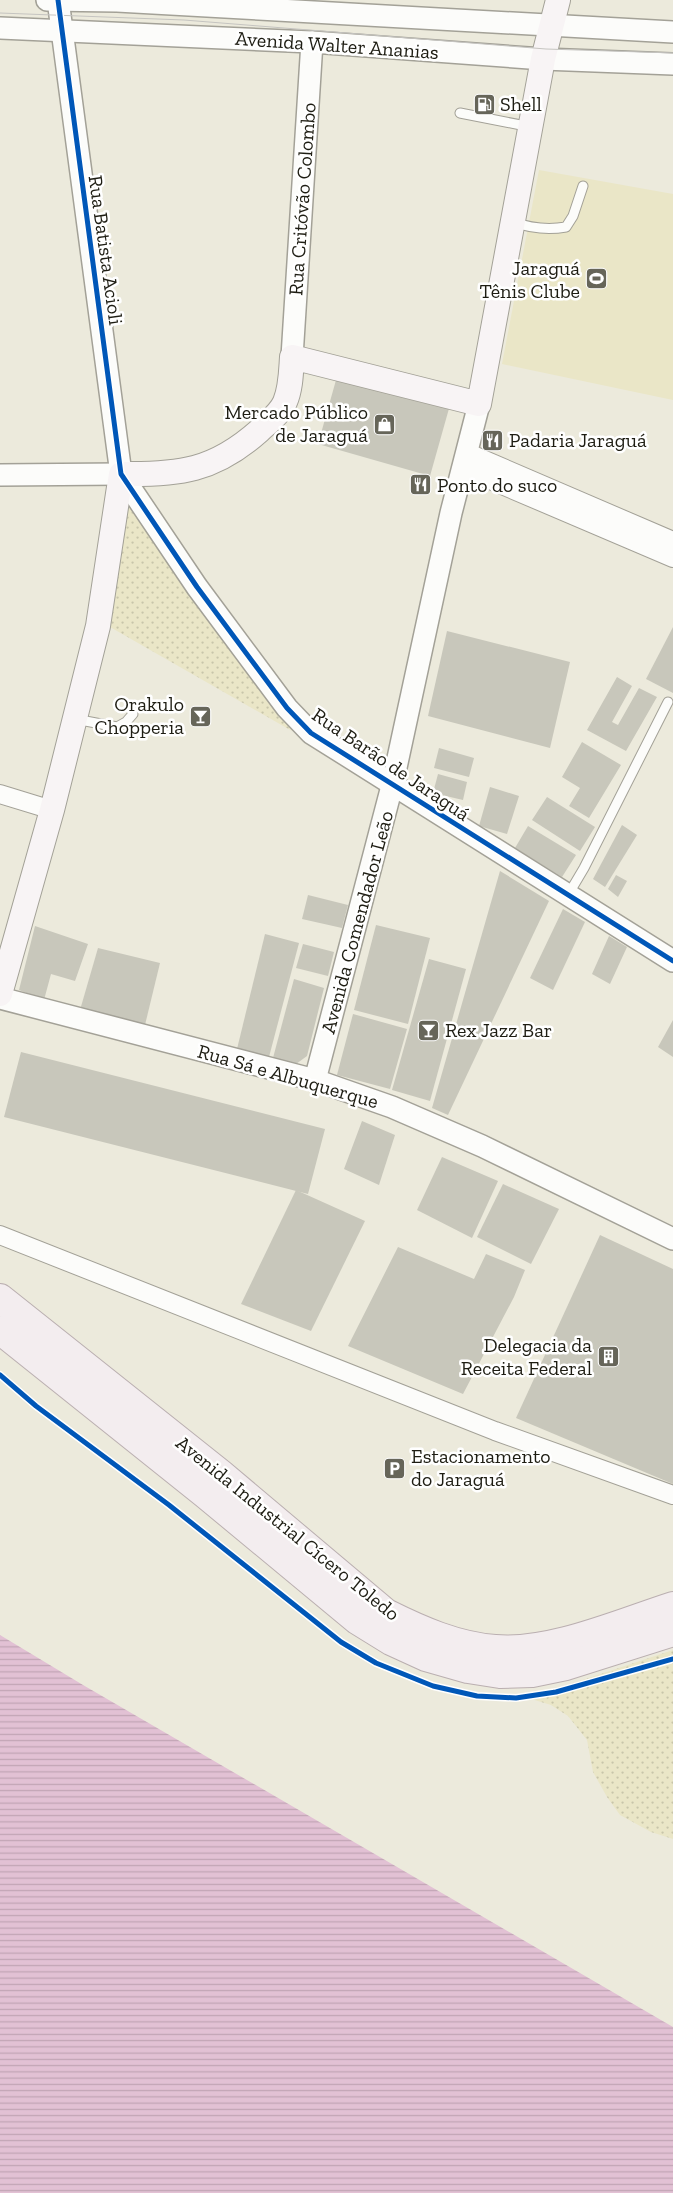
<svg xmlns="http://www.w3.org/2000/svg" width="673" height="2193" font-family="'Zilla Slab',serif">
  <defs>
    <pattern id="park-dots" width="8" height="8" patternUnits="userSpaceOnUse" patternTransform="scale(1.25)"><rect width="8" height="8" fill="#eae6c7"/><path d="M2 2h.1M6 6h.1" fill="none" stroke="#c8c5aa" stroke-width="1.8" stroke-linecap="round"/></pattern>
    <pattern id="water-rules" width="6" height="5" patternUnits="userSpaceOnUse" patternTransform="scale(1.25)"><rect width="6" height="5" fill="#e2c1d4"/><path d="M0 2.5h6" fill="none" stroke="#c1a5b5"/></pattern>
  </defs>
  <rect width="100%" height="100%" fill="#eceadc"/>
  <!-- green -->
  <path fill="#eae6c7" d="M539,170L673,194V400L502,364Z"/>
  <!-- park -->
  <g fill="url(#park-dots)">
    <path d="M127,499L292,731L103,623Z"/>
    <path d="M673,1650V1839L651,1832L620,1815L607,1797L593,1772L587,1740L568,1716L551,1705L528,1698Z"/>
  </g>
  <!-- water -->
  <path fill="url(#water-rules)" d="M0,1635L83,1685L673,2027V2193H0Z"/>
  <!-- building -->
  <g fill="#c8c7bb">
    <path d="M338,373L450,405L430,476L318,444Z"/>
    <path d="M673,627V693L646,679Z"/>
    <path d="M447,631L570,662L550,748L428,716Z"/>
    <path d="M617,677L632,686L612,722L618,725L639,688L657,697L626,751L587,730Z"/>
    <path d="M582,742L621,765L589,818L569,806L580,788L562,777Z"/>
    <path d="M439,748L474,758L469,777L434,768Z"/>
    <path d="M438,774L467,782L463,800L433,793Z"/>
    <path d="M490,787L519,796L507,834L479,826Z"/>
    <path d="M547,797L595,827L580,851L532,820Z"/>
    <path d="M622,825L637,835L605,887L593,879Z"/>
    <path d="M528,826L576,855L562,877L515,848Z"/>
    <path d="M500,871L549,901L448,1115L432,1108Z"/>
    <path d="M616,875L627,881L618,897L608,889Z"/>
    <path d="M308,895L348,905L342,928L302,919Z"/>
    <path d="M563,909L585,922L553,990L530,978Z"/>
    <path d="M376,925L430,938L408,1024L354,1010Z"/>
    <path d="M35,926L88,944L75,981L51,974L44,1000L19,990Z"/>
    <path d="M265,934L299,943L269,1057L237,1049Z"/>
    <path d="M609,936L627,947L610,984L592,974Z"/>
    <path d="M303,944L334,952L328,976L296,968Z"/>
    <path d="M98,948L160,963L145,1025L80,1010Z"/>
    <path d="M429,959L466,969L430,1101L392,1090Z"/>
    <path d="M294,979L324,988L307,1056L296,1064L273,1058Z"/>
    <path d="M353,1014L407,1029L390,1089L337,1075Z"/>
    <path d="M673,1020V1057L658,1047Z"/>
    <path d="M21,1052L325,1129L308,1194L4,1117Z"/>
    <path d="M362,1121L395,1135L379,1185L344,1169Z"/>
    <path d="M442,1157L498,1181L472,1238L417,1210Z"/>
    <path d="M503,1184L559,1209L531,1264L477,1237Z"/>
    <path d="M296,1190L365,1221L311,1331L241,1304Z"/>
    <path d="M600,1235L673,1269V1484L516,1418Z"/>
    <path d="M398,1247L474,1279L486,1254L525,1270L514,1297L463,1394L348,1346Z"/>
  </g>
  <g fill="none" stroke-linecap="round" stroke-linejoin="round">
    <defs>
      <g id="service">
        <path d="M460,113L531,127"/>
        <path d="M513,222C530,228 549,230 566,227L573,216L583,186"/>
        <path d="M75,719L117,727L126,722L133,714"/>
        <path d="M568,895L584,868L668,702"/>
      </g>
      <g id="minor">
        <path d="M466,452L673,541"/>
        <path d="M462,468L673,558"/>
        <path d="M0,794L52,810"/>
        <path d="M0,1235L495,1431L673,1495"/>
      </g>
      <g id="tertiary">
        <path d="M47,0L117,1L673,32"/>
        <path d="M58,0L121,474L197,587L287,708L311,733L673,961"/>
        <path d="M0,28L312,42L543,59L673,64"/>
        <path d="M292,357L312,42"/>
        <path d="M0,475L121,474"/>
        <path d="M0,998L315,1080L392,1107L482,1146L673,1239"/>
        <path d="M315,1080L392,786L451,513L479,404"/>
      </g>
      <path id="secondary" d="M0,994L52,810L98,626L121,474C179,475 214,471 259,431C268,422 280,414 285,402C291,388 291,372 292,357L479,404L543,59L558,0"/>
      <g id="primary">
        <path d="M0,1298L221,1474L386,1613C420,1630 456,1646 495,1649C550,1654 620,1623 673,1606"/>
        <path d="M0,1330L205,1494L357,1620L391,1641L426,1657L468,1669L500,1674L532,1673L566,1666L673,1632"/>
      </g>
    </defs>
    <!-- service casing -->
    <use href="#service" stroke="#a3a197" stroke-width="11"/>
    <!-- minor casing -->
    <use href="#minor" stroke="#a3a197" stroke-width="20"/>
    <!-- tertiary casing -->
    <use href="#tertiary" stroke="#a3a197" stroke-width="24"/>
    <!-- secondary casing -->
    <use href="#secondary" stroke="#a3a197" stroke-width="26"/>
    <!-- primary casing -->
    <use href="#primary" stroke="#baafb0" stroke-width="30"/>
    <!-- service -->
    <use href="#service" stroke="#fcfcfa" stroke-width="9"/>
    <!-- minor -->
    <use href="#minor" stroke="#fcfcfa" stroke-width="18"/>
    <!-- tertiary -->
    <use href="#tertiary" stroke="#fcfcfa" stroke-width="21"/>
    <!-- secondary -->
    <use href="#secondary" stroke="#f8f4f5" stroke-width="24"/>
    <!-- primary -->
    <use href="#primary" stroke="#f3edef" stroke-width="28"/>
    <!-- tram -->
    <path stroke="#c5c4c0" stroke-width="1" d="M0,13L184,20L546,49L673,53"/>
    <defs>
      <g id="cycleway">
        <path d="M58,0L121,474L197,587L287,708L311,733L673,961"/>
        <path d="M0,1375L36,1406L169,1505L341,1642L376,1663L433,1686L477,1696L516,1698L556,1692L673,1659"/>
      </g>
    </defs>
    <!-- cycleway casing -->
    <use href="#cycleway" stroke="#fff" stroke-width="8"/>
    <!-- cycleway -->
    <use href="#cycleway" stroke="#0057b8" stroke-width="5"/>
  </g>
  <!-- icons -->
  <defs>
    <symbol id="fuel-square" viewBox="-11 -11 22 22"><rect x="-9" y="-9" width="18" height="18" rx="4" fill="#666559" stroke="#fff"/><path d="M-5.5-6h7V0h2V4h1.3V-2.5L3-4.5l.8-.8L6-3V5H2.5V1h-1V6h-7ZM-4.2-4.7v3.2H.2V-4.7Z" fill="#fff"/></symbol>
    <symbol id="stadium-square" viewBox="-11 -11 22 22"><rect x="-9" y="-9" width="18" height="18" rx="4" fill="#666559" stroke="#fff"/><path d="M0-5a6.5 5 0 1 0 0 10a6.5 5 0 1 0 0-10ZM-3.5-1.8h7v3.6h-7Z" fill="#fff"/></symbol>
    <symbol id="shop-square" viewBox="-11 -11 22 22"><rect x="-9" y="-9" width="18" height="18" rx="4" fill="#666559" stroke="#fff"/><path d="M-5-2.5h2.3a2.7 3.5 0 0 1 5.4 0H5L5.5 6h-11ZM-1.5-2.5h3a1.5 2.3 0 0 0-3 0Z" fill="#fff"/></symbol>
    <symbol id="restaurant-square" viewBox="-11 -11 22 22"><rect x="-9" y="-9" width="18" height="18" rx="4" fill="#666559" stroke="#fff"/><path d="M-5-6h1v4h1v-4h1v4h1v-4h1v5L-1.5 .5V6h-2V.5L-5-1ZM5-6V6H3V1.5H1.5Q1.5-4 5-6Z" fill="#fff"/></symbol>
    <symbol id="bar-square" viewBox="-11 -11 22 22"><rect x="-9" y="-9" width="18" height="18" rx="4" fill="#666559" stroke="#fff"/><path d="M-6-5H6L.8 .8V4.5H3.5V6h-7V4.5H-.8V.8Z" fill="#fff"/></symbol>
    <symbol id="building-square" viewBox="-11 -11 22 22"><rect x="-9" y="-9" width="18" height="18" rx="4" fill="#666559" stroke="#fff"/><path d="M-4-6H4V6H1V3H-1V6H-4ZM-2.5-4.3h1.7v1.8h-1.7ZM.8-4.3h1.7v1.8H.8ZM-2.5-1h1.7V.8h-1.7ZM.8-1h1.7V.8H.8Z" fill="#fff"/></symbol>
    <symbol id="parking-square" viewBox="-11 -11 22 22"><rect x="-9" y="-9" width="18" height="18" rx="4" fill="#666559" stroke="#fff"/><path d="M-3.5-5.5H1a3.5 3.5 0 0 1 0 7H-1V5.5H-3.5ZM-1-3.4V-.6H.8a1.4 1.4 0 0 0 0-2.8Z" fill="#fff"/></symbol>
  </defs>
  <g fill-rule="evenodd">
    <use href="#fuel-square" x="472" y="92" width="25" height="25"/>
    <use href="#stadium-square" x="584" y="266" width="25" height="25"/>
    <use href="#shop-square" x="372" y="412" width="25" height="25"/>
    <use href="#restaurant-square" x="480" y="428" width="25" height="25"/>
    <use href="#restaurant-square" x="408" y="472" width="25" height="25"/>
    <use href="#bar-square" x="188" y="704" width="25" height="25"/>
    <use href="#bar-square" x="416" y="1018" width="25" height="25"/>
    <use href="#building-square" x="596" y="1344" width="25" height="25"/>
    <use href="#parking-square" x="382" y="1456" width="25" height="25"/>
  </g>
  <g text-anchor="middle" stroke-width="5" stroke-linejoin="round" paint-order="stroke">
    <!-- street labels -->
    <g font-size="20" fill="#1e1d13" stroke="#fff">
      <text transform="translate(337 45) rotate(4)" y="7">Avenida Walter Ananias</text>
      <text transform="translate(302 199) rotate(-86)" y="7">Rua Critóvão Colombo</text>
      <text transform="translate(106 250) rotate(82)" y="7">Rua Batista Acioli</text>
      <text transform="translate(391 764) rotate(34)" y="7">Rua Barão de Jaraguá</text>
      <text transform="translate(357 922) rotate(-75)" y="7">Avenida Comendador Leão</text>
      <text transform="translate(288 1076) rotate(16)" y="7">Rua Sá e Albuquerque</text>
      <text transform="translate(288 1528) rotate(39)" y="7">Avenida Industrial Cícero Toledo</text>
    </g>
    <!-- poi labels -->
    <g font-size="20" fill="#1e1d13" stroke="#fff" text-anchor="start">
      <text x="500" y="111">Shell</text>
      <text x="580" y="275" text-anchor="end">Jaraguá<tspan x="580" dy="23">Tênis Clube</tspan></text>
      <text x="368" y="419" text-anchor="end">Mercado Público<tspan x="368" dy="23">de Jaraguá</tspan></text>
      <text x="509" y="447">Padaria Jaraguá</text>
      <text x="437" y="492">Ponto do suco</text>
      <text x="184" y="711" text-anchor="end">Orakulo<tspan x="184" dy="23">Chopperia</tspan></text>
      <text x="445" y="1037">Rex Jazz Bar</text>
      <text x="592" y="1352" text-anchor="end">Delegacia da<tspan x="592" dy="23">Receita Federal</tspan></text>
      <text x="411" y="1463">Estacionamento<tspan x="411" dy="23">do Jaraguá</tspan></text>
    </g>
  </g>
</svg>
